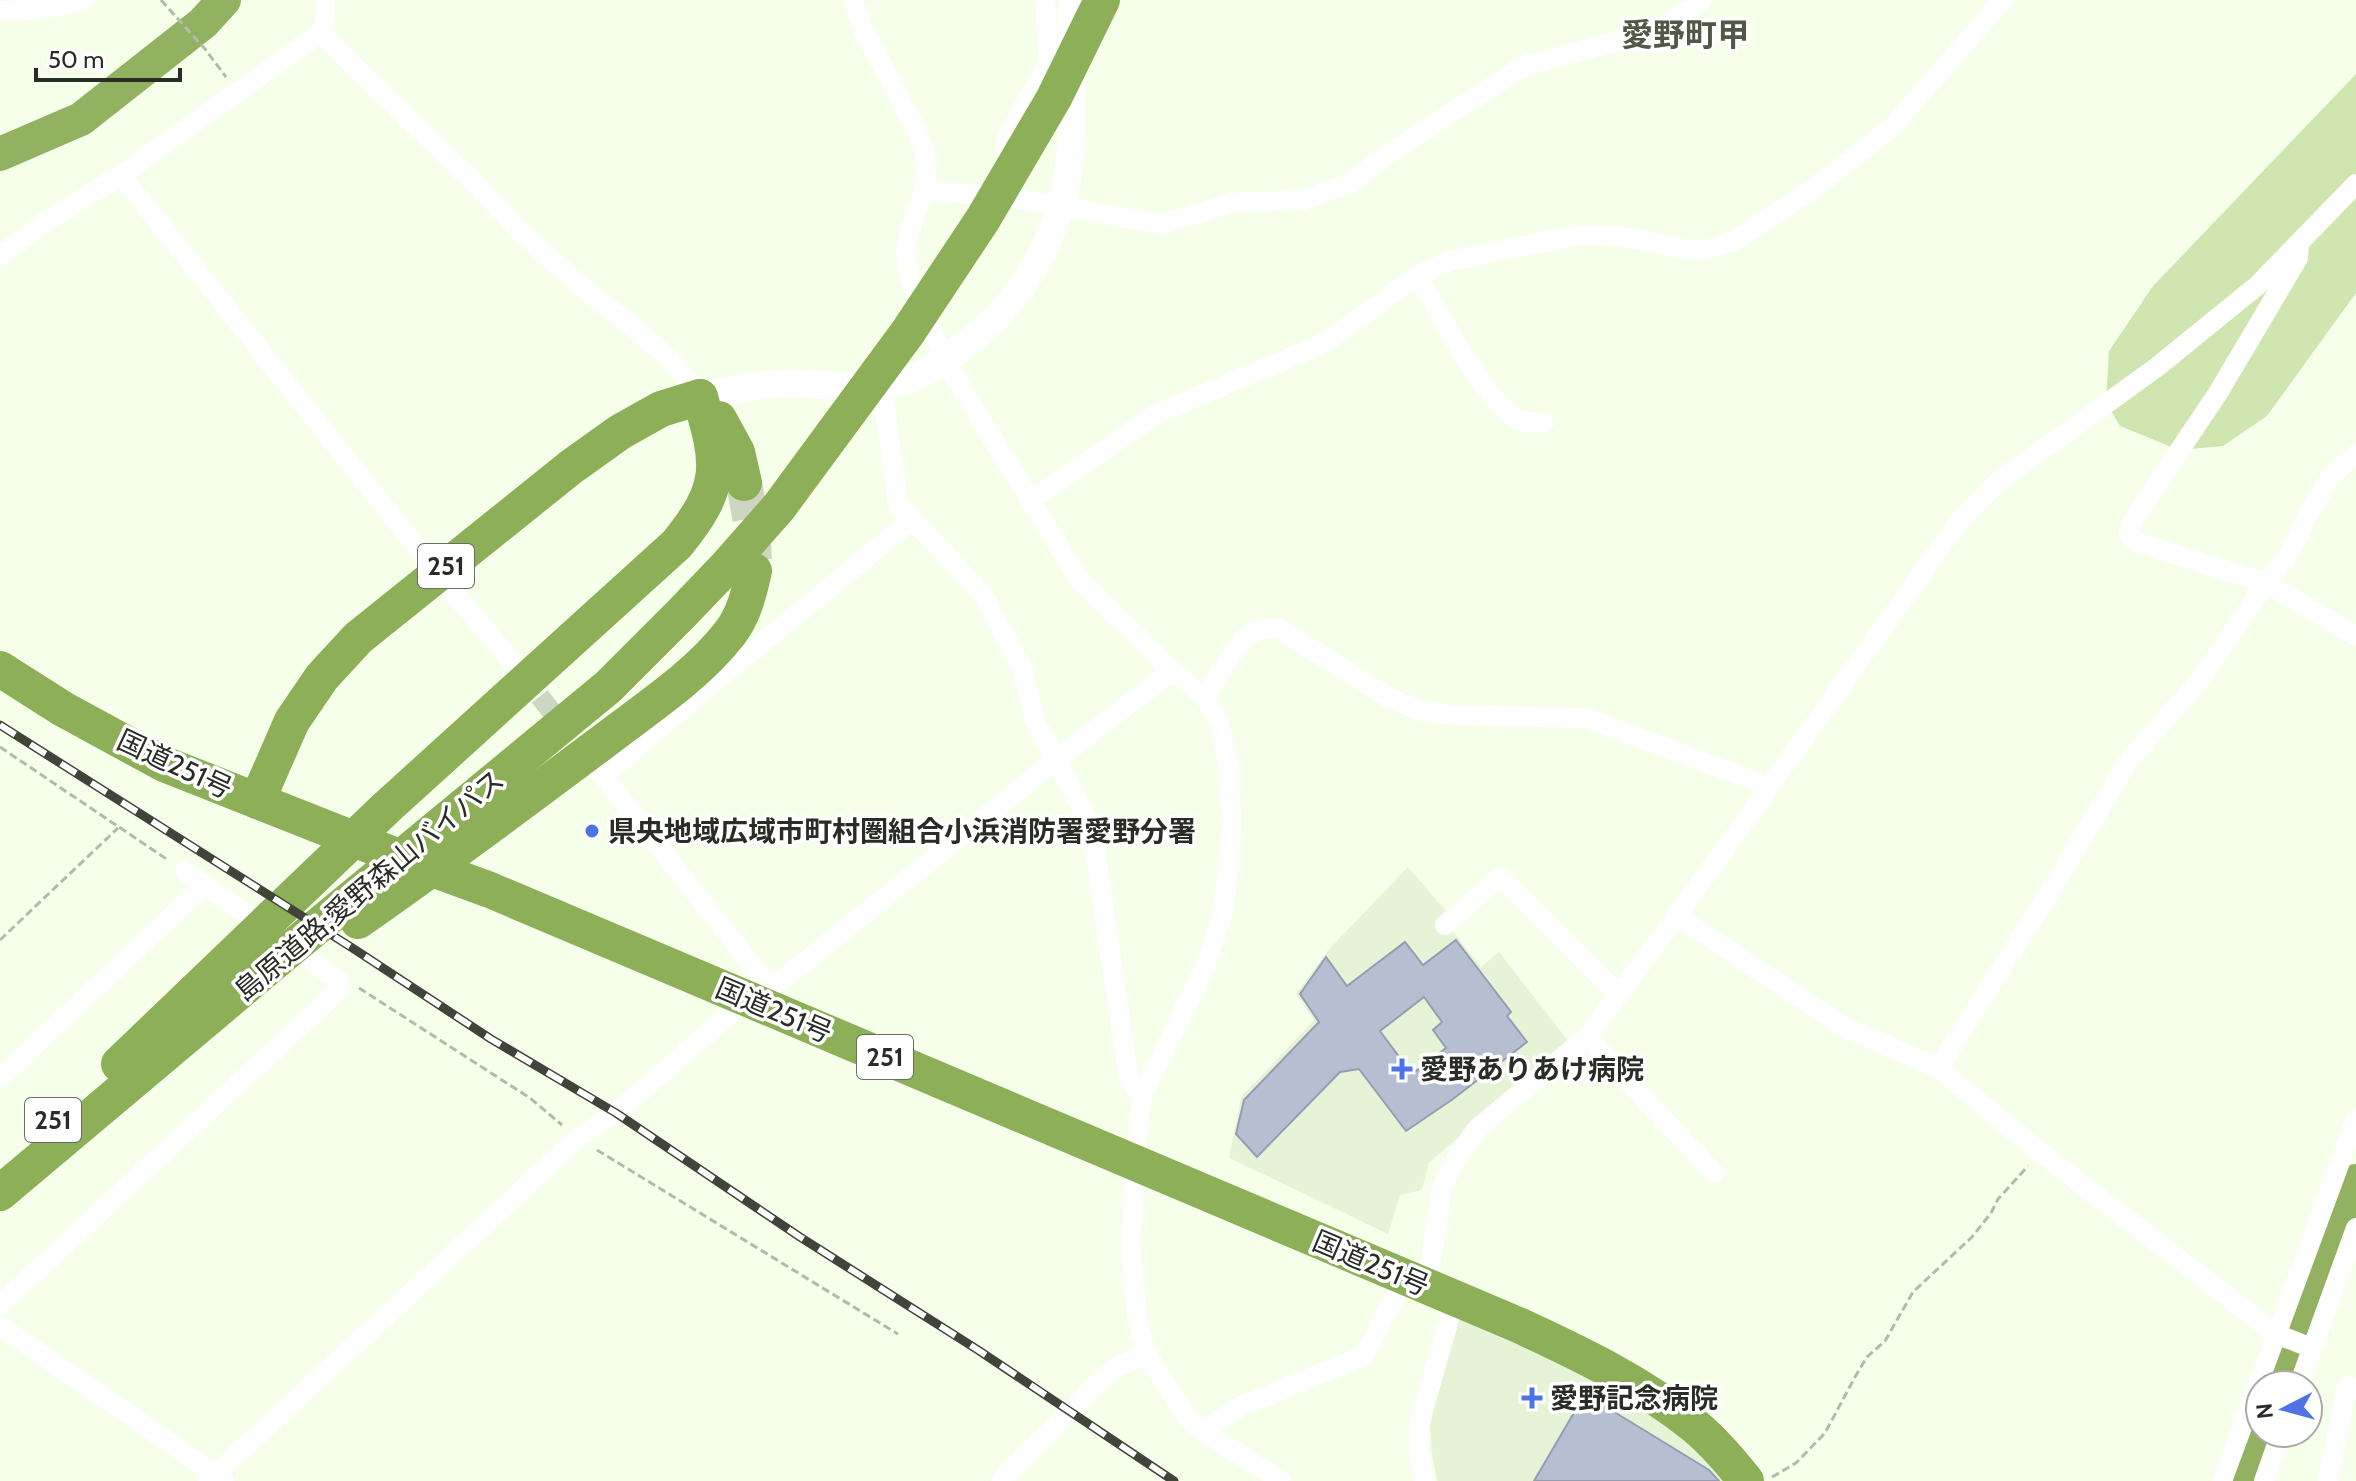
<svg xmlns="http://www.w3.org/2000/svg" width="2356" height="1481" font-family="Cabin,'Noto Sans JP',sans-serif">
  <rect width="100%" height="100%" fill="#f6ffea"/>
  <!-- built -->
  <g fill="#e7f3d7">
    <path d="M1408,867L1448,913L1443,919L1481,967L1499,952L1569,1042L1429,1163L1422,1190L1400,1195L1388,1234L1229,1158L1241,1097L1314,1020L1296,994L1329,949Z"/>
    <path d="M1460,1314L1539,1349L1648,1409L1690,1445L1728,1481H1437L1432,1454L1430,1427L1437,1387Z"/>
  </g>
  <!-- green -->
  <path fill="#cfe6b1" d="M2356,74V293L2267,416L2223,446L2179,450L2120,426L2106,402L2109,351L2153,286Z"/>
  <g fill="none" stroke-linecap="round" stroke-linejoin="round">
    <!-- river -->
    <g stroke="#92b161" stroke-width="34">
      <path d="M0,154L81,119L203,23L224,0"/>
      <path d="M2282,1385L2356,1181"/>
      <path d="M2247,1481L2264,1433"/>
    </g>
  </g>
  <!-- building -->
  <g fill="#b6bfd2" stroke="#959db0" stroke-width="2" fill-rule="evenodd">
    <path d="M1456,940L1511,1012L1507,1016L1527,1042L1453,1099L1406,1131L1359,1069L1340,1072L1257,1157L1236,1134L1244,1100L1319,1022L1300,994L1326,957L1347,986L1405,942L1423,965ZM1424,997L1442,1022L1433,1030L1446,1048L1412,1074L1380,1031Z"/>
    <path d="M1585,1394L1709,1470L1719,1481H1534Z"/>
  </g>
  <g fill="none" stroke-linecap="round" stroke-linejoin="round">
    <!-- street-tunnel -->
    <path stroke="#cdd5c3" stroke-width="20" stroke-dasharray="20 10" stroke-linecap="butt" d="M521,673L568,732"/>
    <!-- highway-tunnel -->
    <path stroke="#cdd5c3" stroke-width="36" stroke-dasharray="36 18" stroke-linecap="butt" d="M744,483L752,527L754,560"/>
    <!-- path -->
    <g stroke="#b3baa9" stroke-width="3" stroke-dasharray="8 4" stroke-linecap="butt">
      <path d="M161,0L205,49L226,77"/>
      <path d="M0,747L168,860"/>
      <path d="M0,940L118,828"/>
      <path d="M359,988L530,1098L562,1125"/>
      <path d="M597,1150L898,1334"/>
      <path d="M1772,1477L1796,1463L1825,1433L1855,1377L1867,1357L1885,1341L1913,1292L1972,1237L1991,1213L1998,1199L2028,1166"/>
    </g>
    <!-- street -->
    <g stroke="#fff" stroke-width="20">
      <path d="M853,0L865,33L916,129L924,151L926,172L924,191L908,236L906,255L909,277L945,361L1079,579L1172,671L1205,697L1219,722L1229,767L1231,822L1229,869L1222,915L1204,970L1142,1095L1135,1163L1131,1241L1133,1282L1138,1322L1147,1355L1187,1417L1203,1431L1281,1481"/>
      <path d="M0,11C29,11 56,9 84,0"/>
      <path d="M320,33L473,181L520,231L585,290L630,324L676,365L700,397"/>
      <path d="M1006,169L1007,141L1012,128L1049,63L1045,0"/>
      <path d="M121,175L438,574L511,660"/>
      <path d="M924,191L1007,197L1162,224L1232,203L1302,200L1353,182L1382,158L1524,66L1659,30L1702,0"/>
      <path d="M2299,246L2298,258L2218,393L2142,506L2130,528L2129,534L2133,541L2266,583L2356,636"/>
      <path d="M0,256L45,222L121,175L320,33L325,20V0"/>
      <path d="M1417,276C1437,308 1488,407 1519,420C1526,423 1536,423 1544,423"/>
      <path d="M882,386L898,504L983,595L1022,668L1035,721L1082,807L1094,844L1129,1079L1135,1088L1142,1095"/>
      <path d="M1030,501L1156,414L1325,343L1417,276L1449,261L1578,235L1619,236L1691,250L1709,249L1735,240L1812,190L1892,127L2003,0"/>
      <path d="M1205,697C1217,679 1235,643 1253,632C1262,628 1270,628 1279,629L1393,700L1422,711L1450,715L1586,718L1768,786"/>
      <path d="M596,767L771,989"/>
      <path d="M604,776L689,703L912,520"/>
      <path d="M1677,916L1842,1026L1938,1068L2040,1152L2276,1334L2312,1348"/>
      <path d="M1445,925L1500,877L1619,995"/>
      <path d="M763,1005L771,989L1056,760L1172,671"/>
      <path d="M1587,1037L1714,1173"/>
      <path d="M1938,1068L2037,913L2129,760L2198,683L2266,583L2288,556L2308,515L2330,477L2356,454"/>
      <path d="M0,1078L205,885"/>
      <path d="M1427,1286L1442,1187L1459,1154L1477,1129L1587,1037L1677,916L1958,523L1998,482L2157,367L2258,285L2356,184"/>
      <path d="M0,1305L339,990L338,980L185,871"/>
      <path d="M0,1326L224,1480"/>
      <path d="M2299,1385L2356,1228"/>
      <path d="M1203,1431L1239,1407L1364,1356L1405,1277"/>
      <path d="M208,1481L578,1138L616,1113L747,999"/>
      <path d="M1001,1481L1103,1378L1120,1365L1147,1355"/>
      <path d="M1424,1481L1419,1452L1420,1421L1455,1298"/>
      <path d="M2222,1481L2356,1119"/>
      <path d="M2264,1481L2281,1433"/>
      <path d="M2328,1481L2347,1386L2356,1388"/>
    </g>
    <!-- secondary -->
    <path stroke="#fff" stroke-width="28" d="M700,397C725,391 751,385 777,384C812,381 846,390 881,386C915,383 945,361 971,340C1031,293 1066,221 1071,146C1074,97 1067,48 1073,0"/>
    <!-- highway -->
    <g stroke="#8daf57" stroke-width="36">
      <path d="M719,419L737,452L744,483"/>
      <path d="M0,669L63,709L164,764L394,855L490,890L1516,1324C1579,1353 1642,1383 1696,1427C1715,1443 1731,1462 1746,1481"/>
      <path d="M257,801L292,721L322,677L358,638L571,467L620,432L661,409L700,397"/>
      <path d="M358,921C440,864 520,804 600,744C644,710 696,677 730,633C744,615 749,593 754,571"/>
      <path d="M119,1064L386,808L677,544C724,486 720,465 700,397"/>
      <path d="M0,1193L284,954L608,687L681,614L727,566L779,507L908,332L983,219L1054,98L1102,0"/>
    </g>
    <defs>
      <path id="rail" d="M0,725L354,949L491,1039L616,1113L800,1237L978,1350L1174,1481"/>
    </defs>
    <!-- rail casing -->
    <use href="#rail" stroke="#40443a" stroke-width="9"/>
    <!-- rail -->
    <use href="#rail" stroke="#fff" stroke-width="6" stroke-dasharray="18" stroke-linecap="butt"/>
  </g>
  <!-- markers -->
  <g fill="#4e73e7" stroke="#fff" stroke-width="3">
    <circle cx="592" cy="831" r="8"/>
    <path d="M1398 1057h8v8h8v8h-8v8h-8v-8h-8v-8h8z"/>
    <path d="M1528 1386h8v8h8v8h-8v8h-8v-8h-8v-8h8z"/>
  </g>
  <g text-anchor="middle" stroke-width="7" stroke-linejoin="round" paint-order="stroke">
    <!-- shield labels -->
    <g fill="#fff" stroke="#6a6c66" stroke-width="2">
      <rect x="418" y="544" width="56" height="44" rx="6"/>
      <rect x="857" y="1035" width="56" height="44" rx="6"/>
      <rect x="25" y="1098" width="56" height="44" rx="6"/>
    </g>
    <g font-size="26" font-weight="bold" fill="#2a2d25">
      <text x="446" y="575">251</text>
      <text x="885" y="1066">251</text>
      <text x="53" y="1129">251</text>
    </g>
    <!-- street labels -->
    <g font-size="28" fill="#2a2d25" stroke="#fff">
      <text transform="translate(175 764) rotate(25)" y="10">国道251号</text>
      <text transform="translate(369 885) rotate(-40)" y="10">島原道路;愛野森山バイパス</text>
      <text transform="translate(774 1010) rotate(23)" y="10">国道251号</text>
      <text transform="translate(1371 1263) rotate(23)" y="10">国道251号</text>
    </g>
    <!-- poi labels -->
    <g font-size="28" font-weight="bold" fill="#2a2d25" stroke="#fff" text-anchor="start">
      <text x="608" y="841">県央地域広域市町村圏組合小浜消防署愛野分署</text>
      <text x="1420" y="1079">愛野ありあけ病院</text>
      <text x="1550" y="1408">愛野記念病院</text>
    </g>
    <!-- quarter labels -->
    <g font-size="32" font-weight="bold" fill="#505846" stroke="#fff">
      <text x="1685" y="46">愛野町甲</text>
    </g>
  </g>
  <!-- north arrow -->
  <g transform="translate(2284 1409) rotate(264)"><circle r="38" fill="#ffffff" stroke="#aaaba8" stroke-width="2"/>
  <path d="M0-6L14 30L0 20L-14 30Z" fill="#4e73e7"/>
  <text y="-12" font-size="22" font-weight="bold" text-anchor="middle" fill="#2a2d25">N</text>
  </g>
  <!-- scale -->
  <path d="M36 68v12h144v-12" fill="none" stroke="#2a2d25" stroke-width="4"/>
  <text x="48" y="68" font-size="24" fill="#2a2d25" stroke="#ffffff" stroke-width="6" paint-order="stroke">50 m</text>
</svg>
